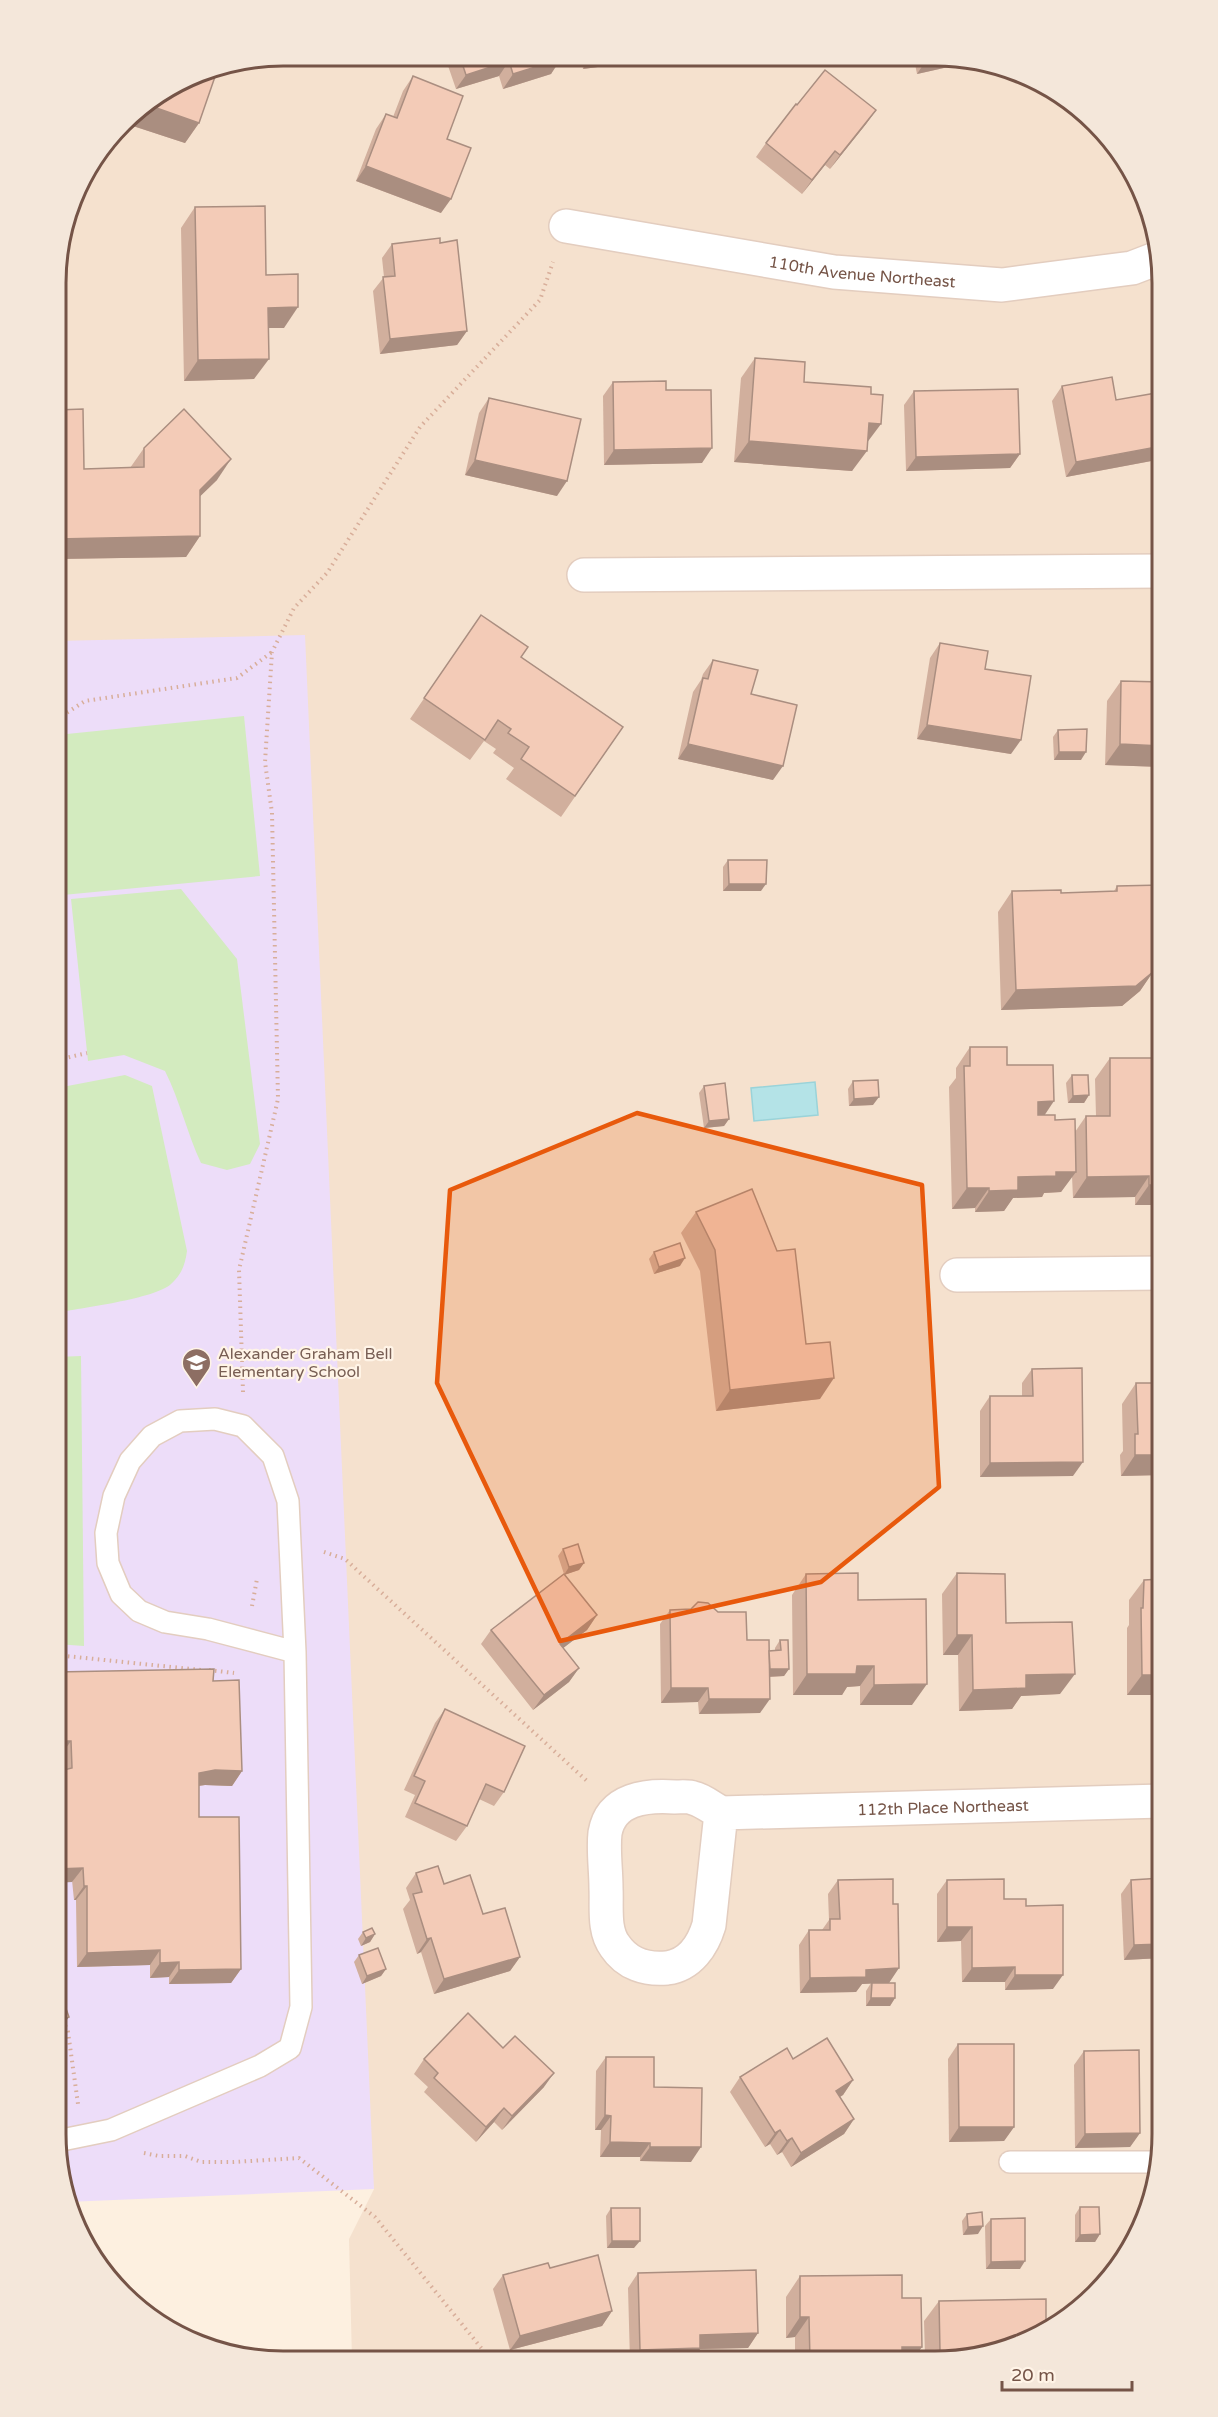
<svg xmlns="http://www.w3.org/2000/svg" width="1218" height="2417" font-family="'Varela Round',sans-serif">
  <rect width="100%" height="100%" fill="#fdf0e0"/>
  <!-- residential -->
  <path fill="#f5e1ce" d="M283,56L979,60L1035,79L1085,112L1124,156L1151,210L1162,283V2149L1145,2221L1115,2273L1062,2323L1008,2350L935,2361L352,2360L349,2239L374,2189L57,641V254L79,182L133,112L196,73Z"/>
  <!-- education -->
  <path fill="#edddf9" d="M305,635L374,2189L67,2202L56,2134L57,641Z"/>
  <!-- green -->
  <g fill="#d3ebbf">
    <path d="M244,716L260,876L63,895L57,831V735Z"/>
    <path d="M181,889L237,959L260,1144L250,1164L227,1170L201,1163C187,1133 180,1101 165,1071L124,1055L88,1061L71,899Z"/>
    <path d="M125,1075L152,1086L187,1251C185,1265 182,1274 171,1284C155,1299 80,1308 56,1313L57,1088Z"/>
    <path d="M81,1356L84,1646L56,1644V1357Z"/>
  </g>
  <!-- water -->
  <path fill="#b4e3e7" stroke="#9ad3d9" stroke-width="1.5" d="M815,1082L818,1115L754,1121L751,1088Z"/>
  <g fill="none" stroke-linecap="round" stroke-linejoin="round">
    <defs>
      <g id="lane">
        <path d="M57,2141L111,2130L260,2066L290,2048L301,2007L295,1652L288,1501L273,1456L243,1426L215,1419L180,1421L152,1436L130,1461L114,1496L106,1533L108,1563L121,1594L139,1611L165,1622L208,1629L295,1652"/>
        <path d="M1010,2162H1159"/>
      </g>
      <g id="street">
        <path id="s1" d="M566,226L834,272L1002,285L1132,268L1158,258"/>
        <path d="M584,575L1162,571"/>
        <path d="M957,1275L1162,1273"/>
        <path id="s2" d="M721,1813L709,1925C703,1945 690,1965 667,1968C646,1970 627,1964 615,1946C603,1930 607,1907 606,1888C606,1870 603,1850 605,1833C611,1798 647,1795 675,1797C681,1797 688,1796 693,1798C703,1800 713,1809 721,1813L1162,1801"/>
      </g>
    </defs>
    <!-- lane casing -->
    <use href="#lane" stroke="#e3cdbf" stroke-width="24"/>
    <!-- street casing -->
    <use href="#street" stroke="#e3cdbf" stroke-width="36"/>
    <!-- path -->
    <g stroke="#d8ae9a" stroke-width="4" stroke-dasharray="1.5 4.5" stroke-linecap="butt">
      <path d="M57,719L85,701L237,678L272,652"/>
      <path d="M57,1060L87,1053"/>
      <path d="M243,1392L239,1270L278,1099L272,813L265,762L272,652L294,608L327,573L420,427L540,300L553,262"/>
      <path d="M324,1552L345,1559L588,1782"/>
      <path d="M252,1606L257,1579"/>
      <path d="M56,1655L201,1670"/>
      <path d="M209,1670L234,1673"/>
      <path d="M63,2020L68,2032L78,2104"/>
      <path d="M144,2153L159,2156H185L201,2162H234L299,2158L375,2217L491,2360"/>
    </g>
    <!-- lane -->
    <use href="#lane" stroke="#fff" stroke-width="21"/>
    <!-- street -->
    <use href="#street" stroke="#fff" stroke-width="33"/>
  </g>
  <!-- wall -->
  <g fill="#d1af9d">
    <path d="M445,57H560L551,74L503,89L499,76L456,89Z"/>
    <path d="M581,57L664,58L583,69Z"/>
    <path d="M869,59H904L871,67Z"/>
    <path d="M914,59L968,60L966,63L917,74Z"/>
    <path d="M196,73L199,123L185,143L133,126L140,108Z"/>
    <path d="M413,76L447,139L441,213L356,181L376,129L386,114L393,117L403,91Z"/>
    <path d="M797,105L876,110L866,124L830,169L825,165L802,194L756,157L766,143Z"/>
    <path d="M195,207L266,275L284,328H268L254,379L184,381L181,228Z"/>
    <path d="M440,243L467,331L457,345L380,354L373,291L384,277L382,258L392,244Z"/>
    <path d="M755,358L804,382L867,443L852,471L734,462L741,378Z"/>
    <path d="M613,382L666,390L702,463L604,465L603,396Z"/>
    <path d="M1062,386L1116,400L1162,392V459L1066,477L1052,401Z"/>
    <path d="M914,391L1020,454L1010,468L906,471L904,405Z"/>
    <path d="M489,398L557,496L465,475L479,413Z"/>
    <path d="M57,410L84,469L130,468L144,448L217,480L200,496V536L186,557L57,559Z"/>
    <path d="M481,615L521,657L623,727L561,817L506,779L514,768L493,753L496,749L484,741L470,760L410,719Z"/>
    <path d="M940,643L985,669L1011,754L917,739L930,658Z"/>
    <path d="M713,660L751,694L773,780L678,759L693,692L701,680L703,674Z"/>
    <path d="M1121,681L1162,767L1105,765L1107,701Z"/>
    <path d="M1058,730L1081,760H1054L1053,737Z"/>
    <path d="M728,860L761,891H723V867Z"/>
    <path d="M1162,885V969H1155L1140,991L1122,1006L1001,1010L998,912L1012,891L1061,893L1114,891L1117,886Z"/>
    <path d="M970,1047L1007,1065L1045,1115L1055,1120L1075,1132L1086,1116H1096L1095,1079L1110,1058L1162,1205H1135V1197L1073,1198L1072,1176L1061,1192L1044,1193L1042,1197L1013,1198L1004,1211L975,1212V1208L952,1209L949,1087L956,1078V1068Z"/>
    <path d="M1072,1075L1089,1095L1084,1103H1068L1066,1083Z"/>
    <path d="M853,1081L873,1105L849,1106L848,1089Z"/>
    <path d="M704,1086L729,1119L724,1126L704,1128L699,1093Z"/>
    <path d="M696,1212L806,1344L820,1399L716,1411L700,1271L681,1233Z"/>
    <path d="M654,1252L680,1266L654,1274L649,1259Z"/>
    <path d="M1032,1369L1073,1476L980,1477V1411L990,1396H1022V1383Z"/>
    <path d="M1136,1383L1162,1475L1121,1476L1120,1455L1123,1451L1122,1404Z"/>
    <path d="M563,1549L584,1563L579,1570L564,1575L597,1615L587,1630L563,1648L579,1668L569,1682L533,1710L481,1644L491,1630L564,1574L558,1556Z"/>
    <path d="M957,1573L1006,1623L1060,1694L1021,1696L1012,1709L959,1711L958,1655H943L942,1594Z"/>
    <path d="M806,1574L858,1600L912,1705H860V1686L847,1687L842,1695H793L792,1595Z"/>
    <path d="M1144,1580L1162,1695H1127V1628L1129,1625V1600Z"/>
    <path d="M670,1610L718,1612L747,1640L769,1651H775V1648L780,1640L789,1669L784,1676L770,1677L760,1713L699,1714L698,1702L661,1703L660,1624Z"/>
    <path d="M56,1672L213,1681L242,1771L232,1786L205,1785L199,1786V1817L241,1969L231,1983L169,1984V1977L150,1978V1965L77,1967L76,1900H74L61,1771Z"/>
    <path d="M445,1709L504,1792L494,1806L479,1799L467,1826L456,1841L405,1817L415,1795L404,1790L435,1723Z"/>
    <path d="M416,1873L444,1884L483,1914L520,1957L510,1971L434,1994L421,1952L417,1954L403,1909L410,1900L406,1888Z"/>
    <path d="M1162,1878V1958L1124,1960L1121,1894L1131,1880Z"/>
    <path d="M838,1880L889,1983L895,1998L890,2006H866V1991L871,1983L862,1984L856,1992L800,1993L799,1945L809,1930H822L829,1920L828,1894Z"/>
    <path d="M947,1880L1026,1906L1053,1989L1005,1990V1982H962L961,1941L937,1942V1894Z"/>
    <path d="M363,1932L375,1934L370,1942L361,1946L358,1939Z"/>
    <path d="M359,1955L386,1969L381,1976L362,1984L354,1962Z"/>
    <path d="M958,2044L1014,2127L1004,2141L949,2142L948,2059Z"/>
    <path d="M1084,2051L1140,2133L1130,2147L1075,2148L1074,2065Z"/>
    <path d="M606,2057L654,2087L691,2162L640,2161V2157H600L601,2130H595L596,2071Z"/>
    <path d="M424,2059L544,2087L502,2130L494,2122L476,2142L424,2092L428,2087L414,2074Z"/>
    <path d="M793,2059L853,2080L843,2095L840,2097L854,2119L844,2134L791,2167L782,2152L777,2155L770,2144L765,2147L730,2092L740,2077Z"/>
    <path d="M1080,2207L1100,2234L1095,2242H1075V2215Z"/>
    <path d="M611,2208L634,2248H607L606,2216Z"/>
    <path d="M967,2214L978,2234L963,2235L962,2221Z"/>
    <path d="M991,2219L1020,2269H986L985,2226Z"/>
    <path d="M550,2268L612,2311L602,2326L510,2350L493,2289L503,2275Z"/>
    <path d="M638,2273L758,2333L748,2348L700,2349L692,2361H630L628,2288Z"/>
    <path d="M800,2276L902,2298L922,2347L911,2361H795V2337L786,2338V2297Z"/>
    <path d="M939,2301L1041,2333L935,2361H921L925,2356L924,2321Z"/>
  </g>
  <!-- shaded-wall -->
  <g fill="#aa8e80">
    <path d="M591,57L664,58L583,69Z"/>
    <path d="M561,59L551,74L503,89L513,74Z"/>
    <path d="M877,59H904L871,67Z"/>
    <path d="M927,59L968,60L966,63L917,74Z"/>
    <path d="M509,61L499,76L456,89L466,75Z"/>
    <path d="M148,105L199,123L185,143L133,126Z"/>
    <path d="M876,110L866,124L830,169L840,155Z"/>
    <path d="M835,151L825,165L802,194L812,180Z"/>
    <path d="M366,166L451,199L441,213L356,181Z"/>
    <path d="M298,307L284,328H253L268,308Z"/>
    <path d="M467,331L457,345L380,354L390,339Z"/>
    <path d="M269,359L254,379L184,381L198,360Z"/>
    <path d="M869,423L881,424L866,444Z"/>
    <path d="M749,441L867,451L852,471L734,462Z"/>
    <path d="M1162,446V459L1066,477L1076,462Z"/>
    <path d="M712,448L702,463L604,465L614,450Z"/>
    <path d="M1020,454L1010,468L906,471L916,457Z"/>
    <path d="M231,459L217,480L185,511L200,490Z"/>
    <path d="M475,460L567,481L557,496L465,475Z"/>
    <path d="M200,536L186,557L57,559V539Z"/>
    <path d="M927,725L1021,740L1011,754L917,739Z"/>
    <path d="M688,744L783,766L773,780L678,759Z"/>
    <path d="M1120,744L1162,746V767L1105,765Z"/>
    <path d="M1059,752H1086L1081,760H1054Z"/>
    <path d="M729,884H766L761,891H723Z"/>
    <path d="M1162,949V969H1155L1140,991L1122,1006L1001,1010L1016,990Z"/>
    <path d="M1089,1095L1084,1103H1068L1073,1096Z"/>
    <path d="M879,1097L873,1105L849,1106L854,1099Z"/>
    <path d="M1054,1101L1040,1122H1024L1038,1102Z"/>
    <path d="M729,1119L724,1126L704,1128L709,1121Z"/>
    <path d="M1056,1172H1076L1061,1192L1044,1193L1042,1197L1013,1198L1004,1211L975,1212L989,1191L1018,1177Z"/>
    <path d="M1149,1176L1135,1197L1073,1198L1087,1177Z"/>
    <path d="M1149,1185H1162V1205H1135Z"/>
    <path d="M967,1188H989L975,1208L952,1209Z"/>
    <path d="M685,1258L680,1266L654,1274L659,1267Z"/>
    <path d="M834,1378L820,1399L716,1411L730,1390Z"/>
    <path d="M1135,1455H1162V1475L1121,1476Z"/>
    <path d="M1083,1462L1073,1476L980,1477L990,1463Z"/>
    <path d="M584,1563L579,1570L564,1575L569,1567Z"/>
    <path d="M597,1615L587,1630L550,1658L560,1644Z"/>
    <path d="M957,1635H972L958,1655H943Z"/>
    <path d="M857,1666H874L860,1686L847,1687L842,1695H793L807,1674Z"/>
    <path d="M579,1668L569,1682L533,1710L544,1695Z"/>
    <path d="M769,1669H789L784,1676L763,1677Z"/>
    <path d="M1075,1674L1060,1694L1021,1696L1012,1709L959,1711L973,1690L1026,1675Z"/>
    <path d="M1142,1675H1162V1695H1127Z"/>
    <path d="M927,1684L912,1705H860L874,1685Z"/>
    <path d="M671,1688H708L698,1702L661,1703Z"/>
    <path d="M709,1699H770L760,1713L699,1714Z"/>
    <path d="M56,1741H71L61,1755H56Z"/>
    <path d="M215,1770L242,1771L232,1786L205,1785L189,1787L199,1773Z"/>
    <path d="M83,1868L72,1882L56,1883V1869Z"/>
    <path d="M84,1886H87L76,1900H74Z"/>
    <path d="M947,1927H972L961,1941L937,1942Z"/>
    <path d="M375,1934L370,1942L361,1946L366,1938Z"/>
    <path d="M431,1938L421,1952L417,1954L427,1939Z"/>
    <path d="M1162,1944V1958L1124,1960L1134,1945Z"/>
    <path d="M160,1950L150,1965L77,1967L87,1953Z"/>
    <path d="M520,1957L510,1971L434,1994L444,1979Z"/>
    <path d="M179,1962L169,1977L150,1978L160,1963Z"/>
    <path d="M1015,1967L1005,1982H962L972,1968Z"/>
    <path d="M899,1968L889,1983L862,1984L856,1992L800,1993L810,1978L866,1970Z"/>
    <path d="M241,1969L231,1983L169,1984L179,1970Z"/>
    <path d="M386,1969L381,1976L362,1984L367,1976Z"/>
    <path d="M1015,1975H1063L1053,1989L1005,1990Z"/>
    <path d="M871,1998H895L890,2006H866Z"/>
    <path d="M69,2017L59,2031L56,2032V2022Z"/>
    <path d="M554,2073L544,2087L502,2130L512,2116Z"/>
    <path d="M853,2080L843,2095L826,2105L836,2091Z"/>
    <path d="M504,2108L494,2122L476,2142L486,2127Z"/>
    <path d="M605,2115L611,2116L601,2130H595Z"/>
    <path d="M854,2119L844,2134L791,2167L801,2153Z"/>
    <path d="M959,2127H1014L1004,2141L949,2142Z"/>
    <path d="M780,2130L770,2144L765,2147L775,2133Z"/>
    <path d="M1140,2133L1130,2147L1075,2148L1085,2134Z"/>
    <path d="M792,2138L782,2152L777,2155L787,2141Z"/>
    <path d="M610,2142L650,2143L640,2157H600Z"/>
    <path d="M650,2147H701L691,2162L640,2161Z"/>
    <path d="M983,2226L978,2234L963,2235L968,2227Z"/>
    <path d="M1100,2234L1095,2242H1075L1080,2235Z"/>
    <path d="M612,2241H640L634,2248H607Z"/>
    <path d="M1025,2261L1020,2269H986L991,2262Z"/>
    <path d="M612,2311L602,2326L510,2350L520,2336Z"/>
    <path d="M800,2317H809L795,2337L786,2338Z"/>
    <path d="M1046,2325L1041,2333L1040,2326Z"/>
    <path d="M758,2333L748,2348L700,2349L692,2361H633L640,2350L700,2335Z"/>
    <path d="M902,2347H922L911,2361H892Z"/>
    <path d="M810,2360H837L836,2361H809Z"/>
  </g>
  <!-- building -->
  <g fill="#f3cbb7" stroke="#aa8e80" stroke-width="1.5">
    <path d="M460,57H560L561,59L513,74L509,61L466,75Z"/>
    <path d="M218,68L199,123L148,105L149,102L196,73Z"/>
    <path d="M825,70L876,110L840,155L835,151L812,180L766,143L796,104L797,105Z"/>
    <path d="M413,76L463,96L447,139L471,148L451,199L366,166L386,114L397,118Z"/>
    <path d="M265,206L266,275L298,274V307L268,308L269,359L198,360L195,207Z"/>
    <path d="M440,238V243L457,240L467,331L390,339L383,277L395,276L392,244Z"/>
    <path d="M755,358L805,362L804,382L871,387V394L883,395L881,424L869,423L867,451L749,441Z"/>
    <path d="M1112,377L1116,400L1162,392V446L1076,462L1062,386Z"/>
    <path d="M666,381V390H711L712,448L614,450L613,382Z"/>
    <path d="M1018,389L1020,454L916,457L914,391Z"/>
    <path d="M489,398L581,419L567,481L475,460Z"/>
    <path d="M83,409L84,469L144,467V448L184,409L231,459L200,490V536L57,539V410Z"/>
    <path d="M481,615L528,647L521,657L623,727L575,796L521,759L529,747L508,733L511,729L498,720L485,740L424,698Z"/>
    <path d="M940,643L988,651L985,669L1031,676L1021,740L927,725Z"/>
    <path d="M713,660L758,670L751,694L797,705L783,766L688,744L703,678L708,679Z"/>
    <path d="M1121,681L1162,682V746L1120,744Z"/>
    <path d="M1087,729L1086,752H1059L1058,730Z"/>
    <path d="M728,860H767L766,884H729Z"/>
    <path d="M1162,885V949H1161V961H1154V971L1136,986L1016,990L1012,891L1061,890V893L1117,891V886Z"/>
    <path d="M970,1047H1007V1065H1053L1054,1101L1038,1102V1115H1055V1120L1075,1119L1076,1172H1056V1176L1018,1177V1190L989,1191V1188H967L964,1066H970Z"/>
    <path d="M1110,1058H1162V1185H1149V1176L1087,1177L1086,1116H1110Z"/>
    <path d="M1072,1075H1088L1089,1095L1073,1096Z"/>
    <path d="M878,1080L879,1097L854,1099L853,1081Z"/>
    <path d="M725,1083L729,1119L709,1121L704,1086Z"/>
    <path d="M752,1189L777,1251L795,1249L806,1344L830,1342L834,1378L730,1390L715,1250L696,1212Z"/>
    <path d="M680,1243L685,1258L659,1267L654,1252Z"/>
    <path d="M1082,1368L1083,1462L990,1463V1396H1033L1032,1369Z"/>
    <path d="M1136,1383H1162V1455H1135V1434H1138Z"/>
    <path d="M578,1544L584,1563L569,1567L563,1549Z"/>
    <path d="M858,1573V1600L926,1599L927,1684L874,1685V1666H857L856,1674H807L806,1574Z"/>
    <path d="M957,1573L1005,1574L1006,1623L1072,1622L1075,1674L1026,1675V1688L973,1690L972,1635H957Z"/>
    <path d="M564,1574L597,1615L560,1644L579,1668L544,1695L491,1630Z"/>
    <path d="M1162,1579V1675H1142L1141,1608H1143L1144,1580Z"/>
    <path d="M698,1602L708,1603L718,1612H746L747,1640H769L770,1699H709L708,1688H671L670,1610L691,1609Z"/>
    <path d="M780,1640H788L789,1669H770L769,1651L781,1650Z"/>
    <path d="M214,1669L213,1681L239,1680L242,1771L215,1770L199,1773V1817H239L241,1969L179,1970V1962L160,1963V1950L87,1953V1886H84L83,1868L56,1869V1772L72,1768L71,1741H56V1672Z"/>
    <path d="M445,1709L525,1746L504,1792L486,1784L467,1826L415,1803L425,1781L414,1776Z"/>
    <path d="M438,1866L444,1884L470,1875L483,1914L505,1908L520,1957L444,1979L431,1938L427,1939L413,1894L422,1892L416,1873Z"/>
    <path d="M1162,1878V1944L1134,1945L1131,1880Z"/>
    <path d="M893,1879V1904H898L899,1968L866,1970V1977L810,1978L809,1930H830V1919H840L838,1880Z"/>
    <path d="M1004,1879V1899H1026V1906L1063,1905V1975H1015V1967L972,1968V1927H947V1880Z"/>
    <path d="M372,1928L375,1934L366,1938L363,1932Z"/>
    <path d="M378,1948L386,1969L367,1976L359,1955Z"/>
    <path d="M56,1980L69,2017L56,2022Z"/>
    <path d="M872,1983H895V1998H871Z"/>
    <path d="M468,2013L503,2048L515,2036L554,2073L512,2116L504,2108L486,2127L434,2078L438,2073L424,2059Z"/>
    <path d="M827,2038L853,2080L836,2091L854,2119L801,2153L792,2138L787,2141L780,2130L775,2133L740,2077L787,2048L793,2059Z"/>
    <path d="M958,2044H1014V2127H959Z"/>
    <path d="M1139,2050L1140,2133L1085,2134L1084,2051Z"/>
    <path d="M606,2057H654V2087L702,2088L701,2147H650V2143L610,2142L611,2116L605,2115Z"/>
    <path d="M1080,2207H1099L1100,2234L1080,2235Z"/>
    <path d="M611,2208H640V2241H612Z"/>
    <path d="M982,2212L983,2226L968,2227L967,2214Z"/>
    <path d="M1025,2218V2261L991,2262V2219Z"/>
    <path d="M598,2255L612,2311L520,2336L503,2275L548,2263L550,2268Z"/>
    <path d="M756,2270L758,2333L700,2335V2348L640,2350L638,2273Z"/>
    <path d="M902,2275V2298H921L922,2347H902V2361H837V2360H810L809,2317H800V2276Z"/>
    <path d="M1046,2299V2325L1040,2326L1041,2333L1008,2350L935,2361H928V2352L940,2351L939,2301Z"/>
  </g>
  <!-- marked area -->
  <path fill="#e8590c" fill-opacity="0.2" stroke="#e8590c" stroke-width="4.5" stroke-linejoin="round" d="M637,1113L922,1185L939,1487L821,1582L560,1641L437,1383L450,1190Z"/>
  <!-- icons -->
  <defs>
    <symbol id="school-pin" viewBox="-11 -11 22 30"><path d="M0 17L-7.5 6A9.5 9.5 0 1 1 7.5 6Z" fill="#8d6e63" stroke="#fff4e7"/><path d="M0-5L7-2L0 1L-7-2ZM-4 1L0 2.5L4 1V4Q0 6-4 4Z" fill="#fff"/></symbol>
  </defs>
  <g fill-rule="evenodd">
    <use href="#school-pin" x="180" y="1346" width="33" height="45"/>
  </g>
  <g text-anchor="middle" stroke-width="4.5" stroke-linejoin="round" paint-order="stroke">
    <!-- street labels -->
    <g font-size="16" fill="#755447" stroke="#fff4e7">
      <text dy="6" stroke="none"><textPath href="#s1" startOffset="300">110th Avenue Northeast</textPath></text>
      <text dy="6" stroke="none"><textPath href="#s2" startOffset="710">112th Place Northeast</textPath></text>
    </g>
    <!-- education labels -->
    <g font-size="16" fill="#785e54" stroke="#fff4e7" text-anchor="start">
      <text x="218" y="1359">Alexander Graham Bell<tspan x="218" dy="18">Elementary School</tspan></text>
    </g>
  </g>
  <!-- crop -->
  <path d="M0 0H1218V2417H0ZM283 66H935A217 217 0 0 1 1152 283V2134A217 217 0 0 1 935 2351H283A217 217 0 0 1 66 2134V283A217 217 0 0 1 283 66Z" fill="#f4e7da" fill-rule="evenodd"/>
  <path fill="none" stroke="#755447" stroke-width="3" d="M283 66H935A217 217 0 0 1 1152 283V2134A217 217 0 0 1 935 2351H283A217 217 0 0 1 66 2134V283A217 217 0 0 1 283 66Z"/>
  <!-- scale -->
  <path d="M1002 2381v9h130v-9" fill="none" stroke="#755447" stroke-width="3"/>
  <text x="1011" y="2381" font-size="18" fill="#755447" stroke="#fff4e7" stroke-width="4.5" paint-order="stroke">20 m</text>
</svg>
